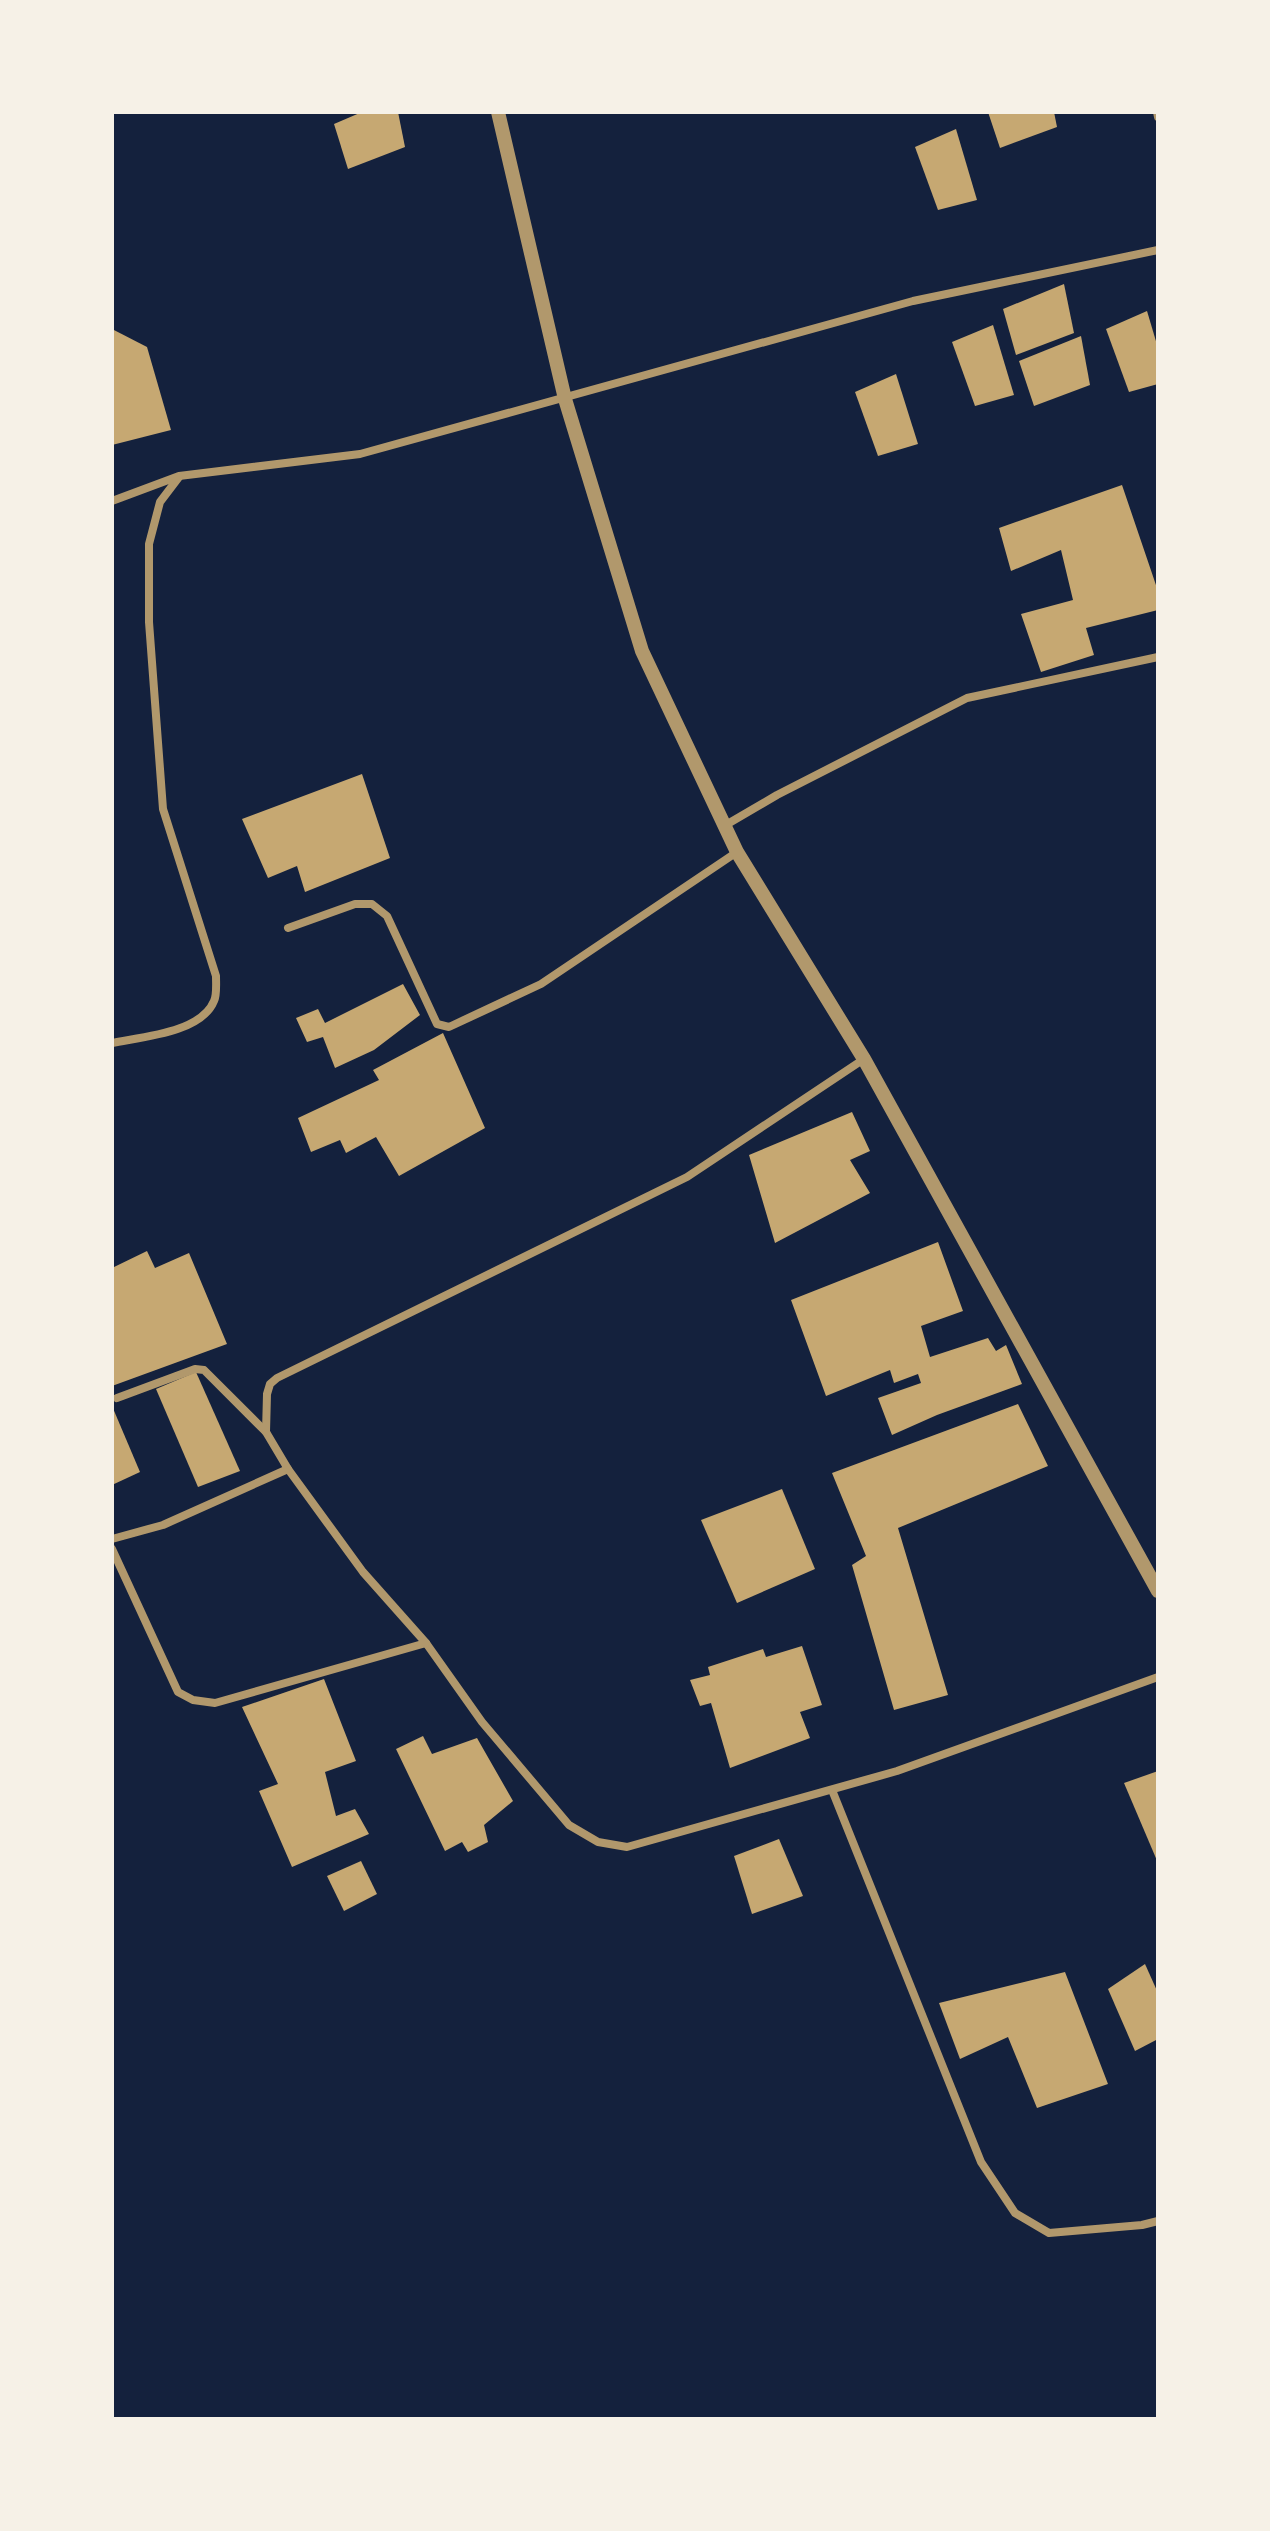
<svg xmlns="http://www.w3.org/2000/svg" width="1270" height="2531" font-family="Ubuntu,sans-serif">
  <rect width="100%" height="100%" fill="#14213d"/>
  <!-- building -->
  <g fill="#c6a872">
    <path d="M362,112H398L405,147L348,169L334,124Z"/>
    <path d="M988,112H1054L1057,127L1000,148Z"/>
    <path d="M956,129L977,200L938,210L915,147Z"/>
    <path d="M1064,284L1074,333L1016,355L1003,309Z"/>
    <path d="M1147,311L1158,348V384L1129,392L1106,329Z"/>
    <path d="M993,325L1014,395L975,406L952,342Z"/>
    <path d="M112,329L147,347L171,430L112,445Z"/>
    <path d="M1081,336L1090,385L1034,406L1019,361Z"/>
    <path d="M896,374L918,444L878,456L855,392Z"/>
    <path d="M1122,485L1158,591V610L1086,628L1094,655L1041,672L1021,614L1073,600L1061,550L1011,571L999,528Z"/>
    <path d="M362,774L390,858L305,892L297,866L268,878L242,819Z"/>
    <path d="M403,984L420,1015L374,1050L335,1068L323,1037L307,1042L296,1018L318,1009L325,1023Z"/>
    <path d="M443,1033L485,1128L399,1176L376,1137L346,1153L340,1140L311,1152L298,1118L379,1080L373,1070Z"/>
    <path d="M852,1112L870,1151L850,1160L870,1193L775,1243L749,1155Z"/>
    <path d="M938,1242L963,1311L921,1326L930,1357L988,1338L996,1351L1006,1345L1022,1384L937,1415L892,1435L878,1398L921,1383L918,1374L894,1383L890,1370L826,1396L791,1300Z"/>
    <path d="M147,1251L155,1268L189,1253L227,1344L112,1386V1268Z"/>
    <path d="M196,1372L240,1471L198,1487L156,1389Z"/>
    <path d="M1018,1404L1048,1466L898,1528L948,1695L894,1710L852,1565L866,1556L832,1473Z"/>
    <path d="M112,1406L140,1472L112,1485Z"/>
    <path d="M782,1489L815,1569L737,1603L701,1520Z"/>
    <path d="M802,1646L822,1705L800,1712L810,1738L730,1768L711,1703L700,1706L690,1680L710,1675L708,1667L763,1649L766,1657Z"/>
    <path d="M324,1679L356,1761L325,1772L336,1816L355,1809L369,1834L292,1867L259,1791L278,1784L242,1707Z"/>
    <path d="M423,1736L432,1754L477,1738L513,1801L484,1825L488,1842L468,1852L462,1842L445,1851L396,1749Z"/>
    <path d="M1158,1771V1863L1124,1783Z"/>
    <path d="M779,1839L803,1896L752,1914L734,1856Z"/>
    <path d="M361,1861L377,1894L344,1911L327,1876Z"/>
    <path d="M1145,1964L1158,1993V2039L1135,2051L1108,1989Z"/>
    <path d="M1065,1972L1108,2084L1037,2108L1008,2037L960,2059L939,2003Z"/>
  </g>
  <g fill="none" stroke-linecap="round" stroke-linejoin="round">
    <!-- minor -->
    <g stroke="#b1986c" stroke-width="8">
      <path d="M1157,112L1158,117"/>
      <path d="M112,501L179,476L360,454L913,301L1158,250"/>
      <path d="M724,826L777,795L967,698L1158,657"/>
      <path d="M288,928L355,904H372L387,916L437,1024L449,1027L541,984L737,852"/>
      <path d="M112,1043C141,1037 201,1033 214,1001C217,995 216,984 216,976L163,809L149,622V544L160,502L179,477"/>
      <path d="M117,1398L195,1369L204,1370L266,1432"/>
      <path d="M112,1539L163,1525L288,1469"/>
      <path d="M112,1549L178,1692L193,1700L215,1703L426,1643L482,1722L569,1825L598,1842L627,1847L897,1771L1158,1677"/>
      <path d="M426,1643L363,1572L288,1469L266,1432L267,1394L270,1384L277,1378L687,1177L864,1059"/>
      <path d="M832,1790L981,2162L1015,2213L1049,2233L1142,2225L1158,2221"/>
    </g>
    <!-- tertiary -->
    <path stroke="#b1986c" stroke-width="14" d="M498,112L565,399L642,651L737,852L864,1059L1158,1591"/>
  </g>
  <!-- border -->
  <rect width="1270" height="2531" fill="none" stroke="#f6f1e7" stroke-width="228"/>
</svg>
